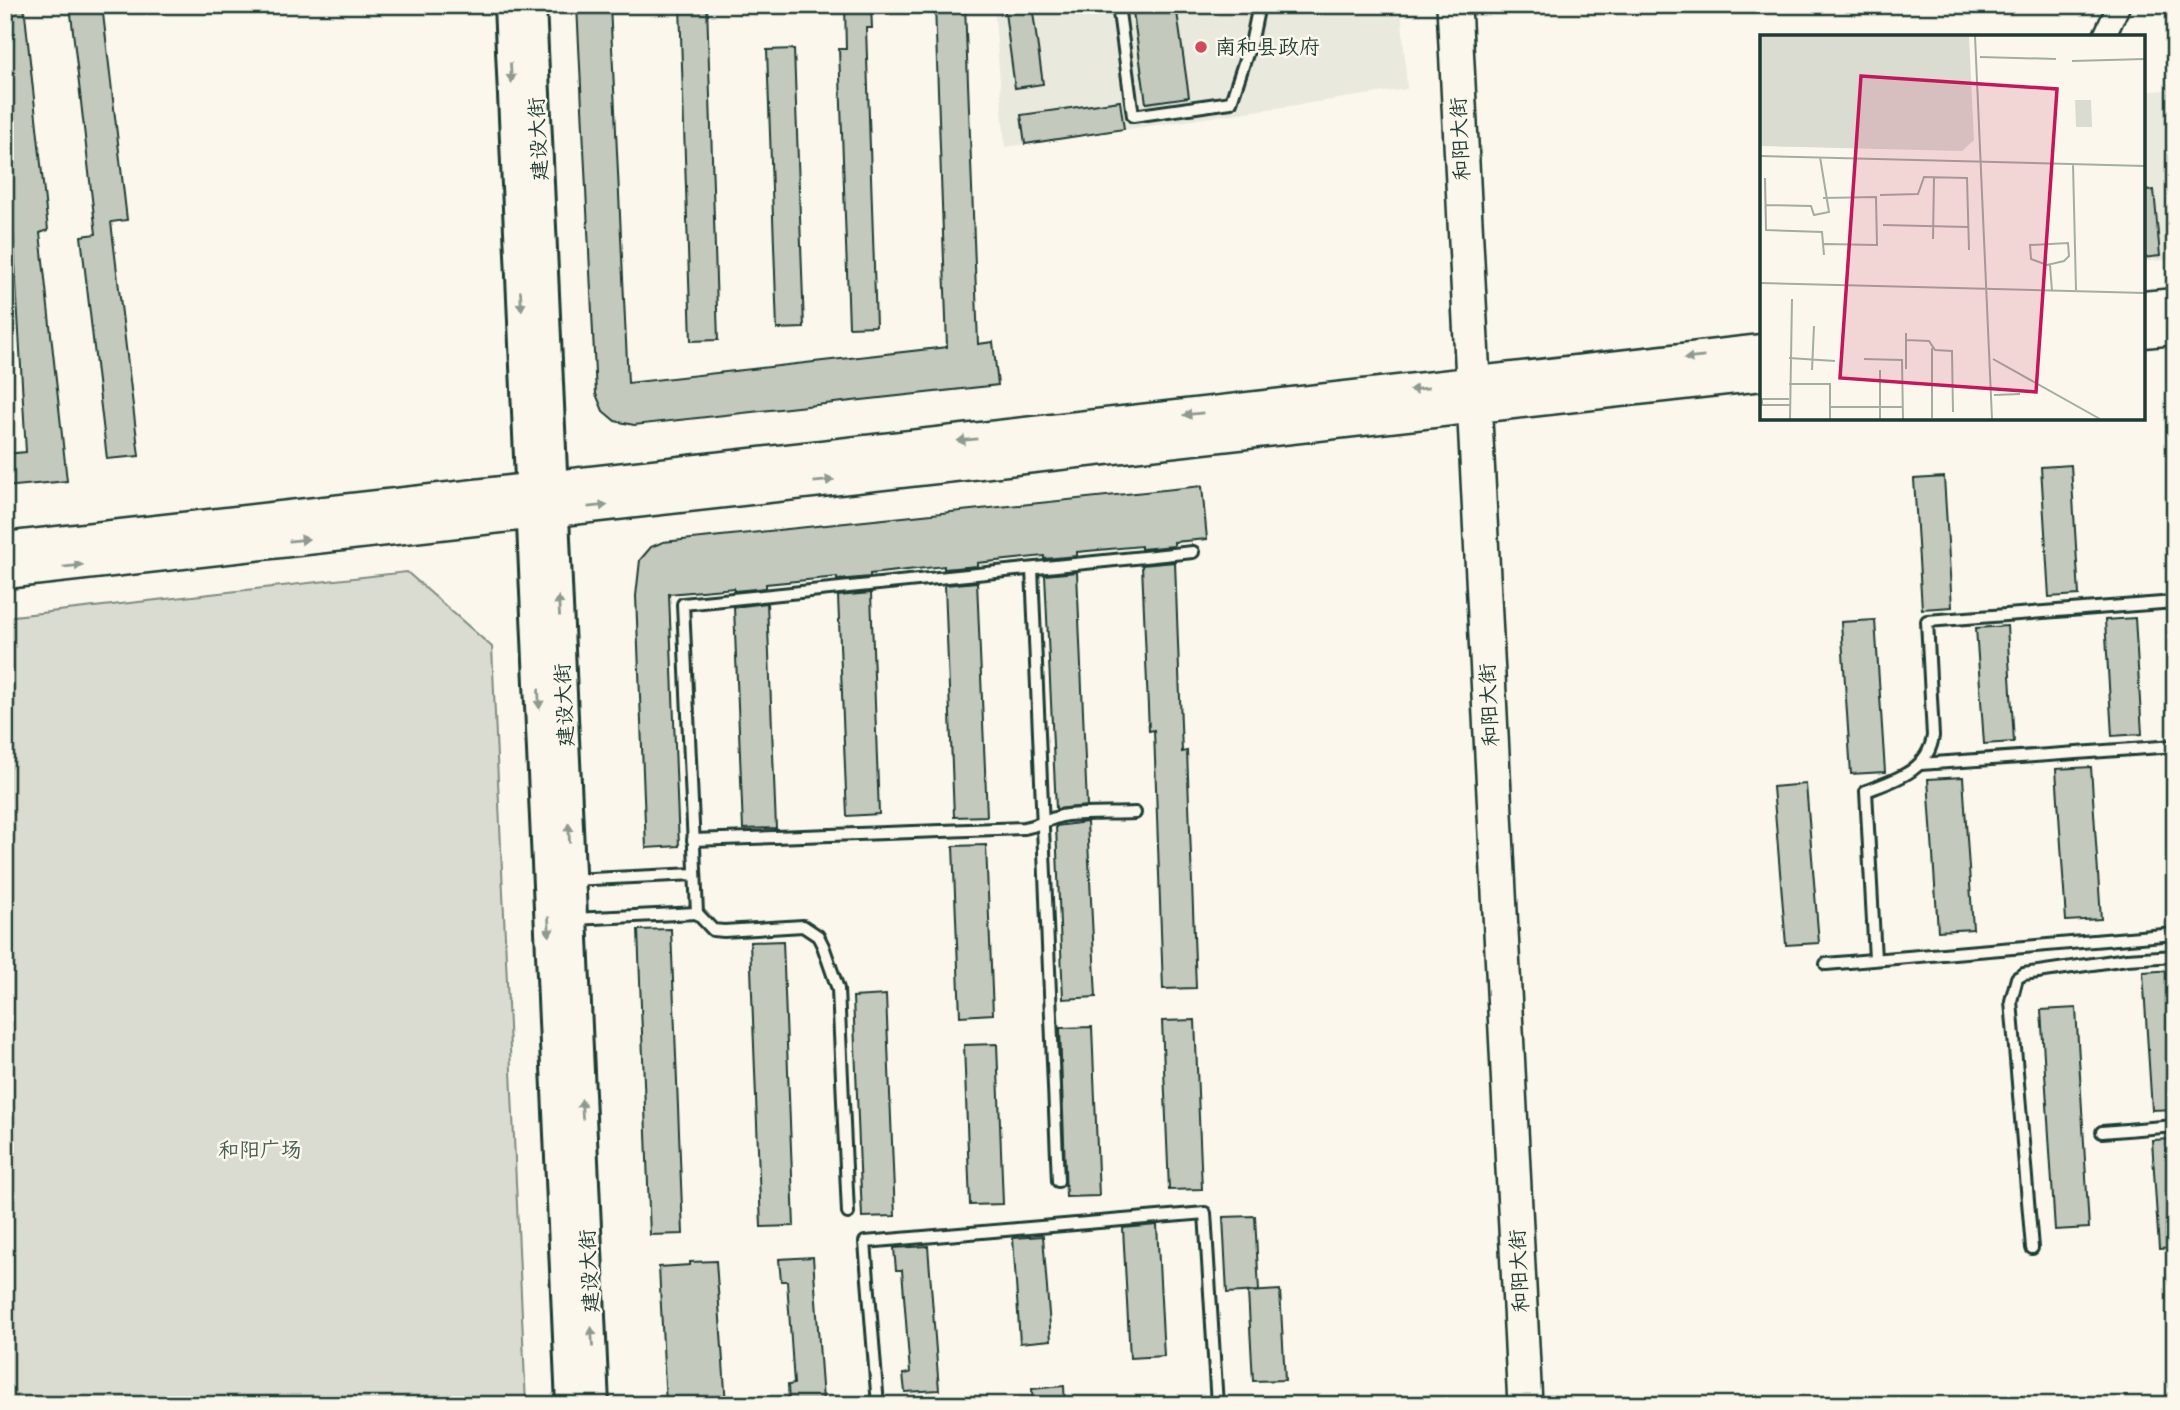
<svg xmlns="http://www.w3.org/2000/svg" width="2180" height="1410" font-family="Delius,'LXGW WenKai TC',sans-serif">
  <rect width="100%" height="100%" fill="#fbf7ec"/>
  <filter id="ink" filterUnits="userSpaceOnUse"><feTurbulence type="fractalNoise" baseFrequency=".0143" numOctaves="2"/><feDisplacementMap in="SourceGraphic" scale="14" xChannelSelector="R" yChannelSelector="G"/><feConvolveMatrix kernelMatrix="1 2 1 2 8 2 1 2 1" color-interpolation-filters="sRGB"/></filter>
  <g filter="url(#ink)">
    <!-- built -->
    <g fill="#eae9de">
      <path d="M994,5H1401L1407,89L1005,147Z"/>
      <path d="M2175,89V259L2143,262V92Z"/>
    </g>
    <!-- green -->
    <path fill="#dbdcd1" stroke="#7d8c82" stroke-width="2" d="M407,572L492,647L526,1405H5V617Z"/>
    <!-- building -->
    <g fill="#c4c9be" stroke="#1f3d34" stroke-width="2">
      <path d="M5,5H24L48,230L40,233L67,481L5,487V454L26,452L5,93Z"/>
      <path d="M70,5H102L127,220L111,222L139,456L107,459L81,236L96,234Z"/>
      <path d="M577,5H610L628,383L947,347L935,5H965L978,344L993,342L998,385L634,425L615,421L603,411L596,394Z"/>
      <path d="M680,5H707L718,340L691,341Z"/>
      <path d="M845,5H871L872,28H866L876,326L849,327L839,49H846Z"/>
      <path d="M1004,5H1032L1043,84L1015,88Z"/>
      <path d="M1132,5H1176L1189,97L1146,103Z"/>
      <path d="M794,49L804,328L777,329L767,50Z"/>
      <path d="M1120,101L1124,129L1025,144L1021,115Z"/>
      <path d="M2154,190L2160,256L2143,258V191Z"/>
      <path d="M2071,465L2079,595L2049,597L2041,467Z"/>
      <path d="M1944,477L1952,607L1922,609L1914,479Z"/>
      <path d="M1202,486L1207,539L1174,542V546L1141,549V546L1077,552V556L1044,559V556L977,563V566L944,569V566L870,574V577L837,580V577L766,584V588L734,591V588L669,594L679,846L646,848L636,596L640,560L651,547L663,542Z"/>
      <path d="M1175,562L1182,752L1187,751L1196,988L1163,989L1154,730L1149,731L1142,565Z"/>
      <path d="M1077,572L1087,806L1056,809L1045,575Z"/>
      <path d="M977,582L987,816L954,817L945,585Z"/>
      <path d="M871,593L879,814L847,816L838,596Z"/>
      <path d="M767,603L776,828L743,829L734,607Z"/>
      <path d="M2135,618L2142,734L2112,736L2105,620Z"/>
      <path d="M1875,620L1885,772L1851,774L1841,622Z"/>
      <path d="M2007,626L2014,742L1984,744L1976,628Z"/>
      <path d="M2091,767L2101,919L2066,921L2056,769Z"/>
      <path d="M1963,777L1973,929L1938,931L1928,779Z"/>
      <path d="M1806,784L1819,943L1786,945L1773,787Z"/>
      <path d="M1087,822L1096,997L1063,999L1056,826Z"/>
      <path d="M986,845L993,1014L960,1016L953,846Z"/>
      <path d="M671,929L683,1234L650,1235L638,930Z"/>
      <path d="M783,941L794,1226L761,1227L750,942Z"/>
      <path d="M2175,970V1109L2152,1110L2143,972Z"/>
      <path d="M886,995L895,1216L862,1217L853,997Z"/>
      <path d="M2076,1008L2089,1228L2055,1230L2041,1010Z"/>
      <path d="M1195,1020L1202,1189L1169,1190L1162,1021Z"/>
      <path d="M1092,1027L1099,1196L1066,1197L1060,1028Z"/>
      <path d="M997,1044L1003,1204L970,1205L964,1045Z"/>
      <path d="M2175,1139V1248L2159,1249L2152,1140Z"/>
      <path d="M1255,1216L1259,1291L1227,1293L1223,1217Z"/>
      <path d="M1157,1225L1164,1356L1130,1358L1123,1228Z"/>
      <path d="M1043,1236L1051,1340L1020,1343L1013,1238Z"/>
      <path d="M928,1246L939,1390L905,1392L903,1374L910,1373L902,1270H896L894,1248Z"/>
      <path d="M813,1257L823,1401L789,1403L788,1385L794,1384L787,1281H781L779,1259Z"/>
      <path d="M716,1261L726,1405H666L659,1267L690,1265V1262Z"/>
      <path d="M1280,1290L1285,1380L1253,1381L1248,1292Z"/>
      <path d="M1064,1386L1065,1405H1033L1032,1389Z"/>
    </g>
    <g fill="none" stroke-linecap="round" stroke-linejoin="round">
      <defs>
        <g id="service">
          <path d="M1118,5L1133,116L1231,102L1252,39L1259,5"/>
          <path d="M1032,569L1058,1181"/>
          <path d="M1920,764L2175,746"/>
          <path d="M693,840L1024,828C1039,826 1051,817 1067,815C1089,813 1112,814 1135,813"/>
          <path d="M571,880L695,874"/>
          <path d="M573,919L697,913"/>
          <path d="M1875,959L1866,791C1895,780 1928,771 1933,736L1927,621L2175,602"/>
          <path d="M1826,964L2175,934"/>
          <path d="M2102,1132L2175,1126"/>
          <path d="M848,1213L838,989L823,946L818,936L803,926L724,931L713,930L697,913L683,604L1193,552"/>
          <path d="M2032,1248L2011,1001L2017,978L2024,974L2127,959L2175,956"/>
          <path d="M878,1405L865,1242L1205,1213L1217,1405"/>
        </g>
        <path id="minor" d="M2104,37L2119,5"/>
        <g id="tertiary">
          <path d="M508,5L570,1405"/>
          <path d="M532,5L595,1405"/>
        </g>
        <g id="secondary">
          <path d="M2143,307L2175,304"/>
          <path d="M2143,332L2175,329"/>
          <path d="M5,548L1762,350"/>
          <path d="M5,573L1762,375"/>
        </g>
        <path id="primary" d="M1454,5L1525,1405"/>
      </defs>
      <!-- service casing -->
      <use href="#service" stroke="#1f3d34" stroke-width="16"/>
      <!-- minor casing -->
      <use href="#minor" stroke="#1f3d34" stroke-width="26"/>
      <!-- tertiary casing -->
      <use href="#tertiary" stroke="#1f3d34" stroke-width="32"/>
      <!-- secondary casing -->
      <use href="#secondary" stroke="#1f3d34" stroke-width="35"/>
      <!-- primary casing -->
      <use href="#primary" stroke="#1f3d34" stroke-width="38"/>
      <!-- service -->
      <use href="#service" stroke="#fbf7ec" stroke-width="10"/>
      <!-- minor -->
      <use href="#minor" stroke="#fbf7ec" stroke-width="21"/>
      <!-- tertiary -->
      <use href="#tertiary" stroke="#fbf7ec" stroke-width="26"/>
      <!-- secondary -->
      <use href="#secondary" stroke="#fbf7ec" stroke-width="30"/>
      <!-- primary -->
      <use href="#primary" stroke="#fbf7ec" stroke-width="33"/>
    </g>
    <!-- one-way arrows -->
    <defs><path id="oneway-solid" d="M-6-.8H1V-3.2L6.5 0L1 3.2V.8H-6Z" transform="scale(1.75)"/></defs>
    <g fill="#8d9a90">
      <use href="#oneway-solid" transform="translate(511 73) rotate(87)"/>
      <use href="#oneway-solid" transform="translate(521 301) rotate(87)"/>
      <use href="#oneway-solid" transform="translate(1694 358) rotate(174)"/>
      <use href="#oneway-solid" transform="translate(1419 389) rotate(174)"/>
      <use href="#oneway-solid" transform="translate(1193 414) rotate(174)"/>
      <use href="#oneway-solid" transform="translate(967 440) rotate(174)"/>
      <use href="#oneway-solid" transform="translate(824 481) rotate(-6)"/>
      <use href="#oneway-solid" transform="translate(598 506) rotate(-6)"/>
      <use href="#oneway-solid" transform="translate(299 540) rotate(-6)"/>
      <use href="#oneway-solid" transform="translate(73 566) rotate(-6)"/>
      <use href="#oneway-solid" transform="translate(559 606) rotate(-93)"/>
      <use href="#oneway-solid" transform="translate(539 699) rotate(87)"/>
      <use href="#oneway-solid" transform="translate(569 833) rotate(-93)"/>
      <use href="#oneway-solid" transform="translate(549 927) rotate(87)"/>
      <use href="#oneway-solid" transform="translate(582 1109) rotate(-93)"/>
      <use href="#oneway-solid" transform="translate(592 1337) rotate(-93)"/>
    </g>
  </g>
  <!-- markers -->
  <circle fill="#d1495b" stroke="#fbf7ec" stroke-width="2.5" cx="1201" cy="47" r="7"/>
  <g text-anchor="middle" stroke-width="5" stroke-linejoin="round" paint-order="stroke">
    <!-- poi labels -->
    <g font-size="21" fill="#1f3d34" stroke="#fbf7ec" text-anchor="start">
      <text x="1215" y="54">南和县政府</text>
    </g>
    <!-- street labels -->
    <g font-size="21" fill="#1f3d34" stroke="#fbf7ec">
      <text transform="translate(538 139) rotate(-93)" y="7">建设大街</text>
      <text transform="translate(1460 139) rotate(-93)" y="7">和阳大街</text>
      <text transform="translate(564 705) rotate(-93)" y="7">建设大街</text>
      <text transform="translate(1489 705) rotate(-93)" y="7">和阳大街</text>
      <text transform="translate(589 1271) rotate(-93)" y="7">建设大街</text>
      <text transform="translate(1519 1271) rotate(-93)" y="7">和阳大街</text>
    </g>
    <!-- park labels -->
    <g font-size="21" fill="#455d53" stroke="#fbf7ec">
      <text x="260" y="1157">和阳广场</text>
    </g>
  </g>
  <!-- overview -->
  <g transform="translate(1760 35)">
    <rect width="385" height="385" fill="#fbf7ec"/>
    <path d="M0,1H209L214,105L202,116L0,111ZM315,65H331L332,92H316Z" fill="#dbdcd1"/>
    <path fill="none" stroke="#a3ada2" stroke-width="2" d="M215,1L232,384M220,22L296,24M312,26L385,24M0,121L385,131M313,129L316,255M5,143L6,195L62,197L64,220M120,160L158,159L164,142L207,143L209,215M63,163L116,162L117,210L64,209M5,170L51,171L54,180L69,177L60,122M123,190L208,192M173,204L174,142M308,208L309,221L304,226L287,230L271,224L270,210ZM290,230L292,256M0,248L385,258M146,298V334M146,305L169,306L175,315L192,316L193,377M29,323L75,326M104,324L142,325L143,384M233,324L340,384M52,335L54,291M120,335V384M29,349H70V384M234,360L260,359M29,364H2V370H30M70,372H143M172,383V313M30,384L32,264"/>
    <path fill="#c2185b" fill-opacity="0.15" stroke="#c2185b" stroke-width="3.5" d="M101,41L297,54L276,357L80,343Z"/>
    <rect width="385" height="385" fill="none" stroke="#1f3d34" stroke-width="3.5"/>
  </g>
  <!-- margin -->
  <rect width="2180" height="1410" fill="none" stroke="#fbf7ec" stroke-width="28"/>
  <rect x="14" y="14" width="2152" height="1382" fill="none" stroke="#1f3d34" stroke-width="2.5" filter="url(#ink)"/>
</svg>
